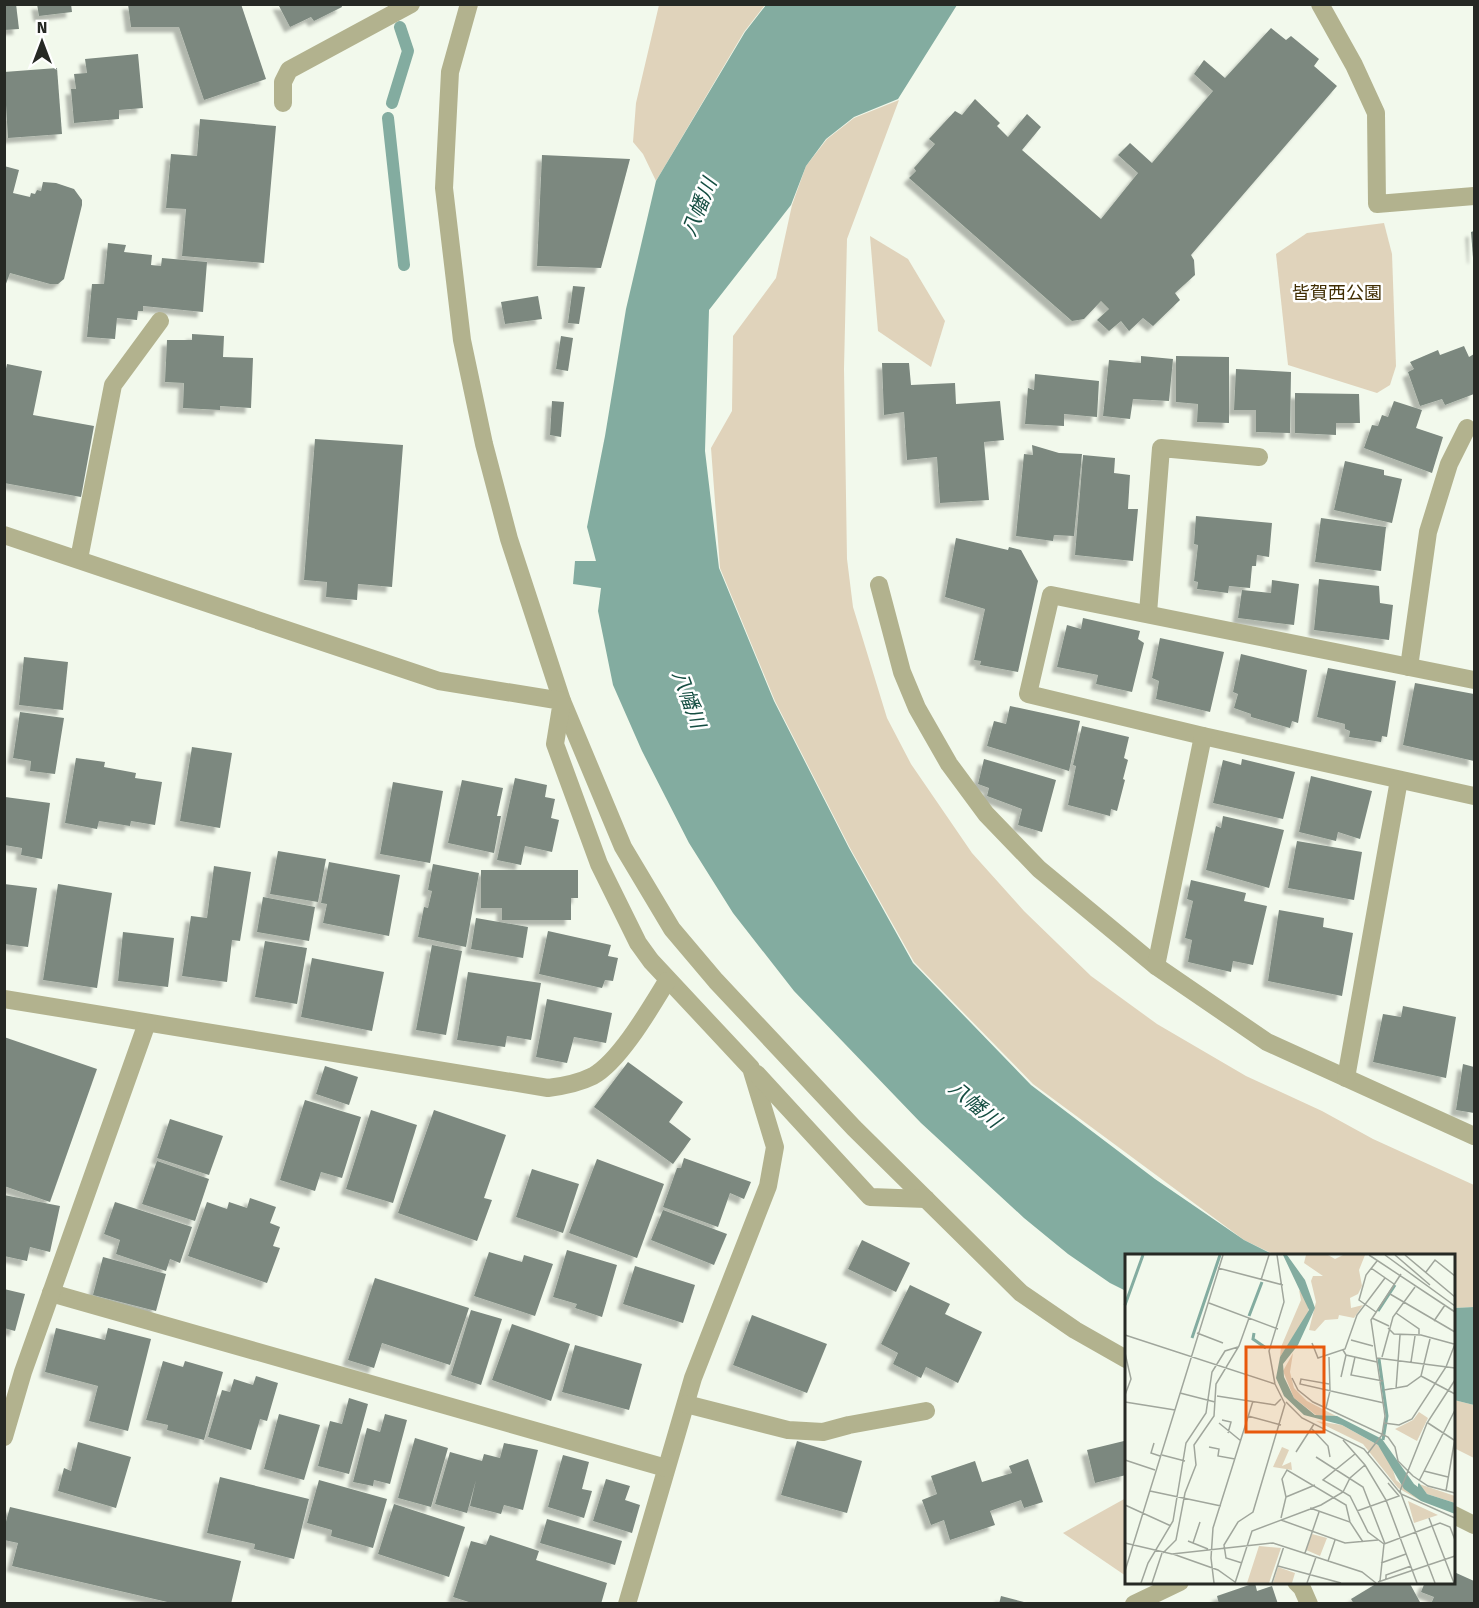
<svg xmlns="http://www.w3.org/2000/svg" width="1479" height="1608" font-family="'Fira Sans','Noto Sans JP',sans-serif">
  <defs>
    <filter id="shadow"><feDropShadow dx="-5.5" dy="5.5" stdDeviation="1.5" flood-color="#0004"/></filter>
  </defs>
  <rect width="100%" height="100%" fill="#f2f9ec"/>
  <!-- green -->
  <g fill="#e0d3bb">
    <path d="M659,5H765L744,32L656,181L643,154L633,142L636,103Z"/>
    <path d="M899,100L847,239L844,369L847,559L853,607L887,718L911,764L972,853L1024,911L1091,976L1157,1024L1246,1076L1322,1111L1373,1139L1474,1185V1307L1454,1308V1256L1275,1255L1244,1240L1033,1084L914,962L850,848L775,701L720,568L711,448L732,411L733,336L776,278L792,205L806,166L827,139L854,118Z"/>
    <path d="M1384,223L1392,254L1396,366L1390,385L1377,393L1288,365L1276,254L1307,233Z"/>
    <path d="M870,236L908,259L945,321L931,367L878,331Z"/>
    <path d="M1454,1400L1474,1405V1458L1454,1448Z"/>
    <path d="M1126,1498V1576L1063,1533Z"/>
  </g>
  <!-- water -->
  <g fill="#83aca0">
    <path d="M766,5H957L898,99L854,117L826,139L806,166L791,205L709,310L705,451L719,568L774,701L849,848L913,963L1031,1085L1155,1179L1244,1240L1274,1255L1126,1256V1291L1110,1283L1068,1254L1024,1218L921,1123L794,991L733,913L689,843L642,751L613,685L598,611L601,588L573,584L575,561H596L587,527L605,436L626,309L656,181L745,32Z"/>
    <path d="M1474,1307V1405L1454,1400V1308Z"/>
  </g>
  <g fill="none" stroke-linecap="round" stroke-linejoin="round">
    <!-- stream -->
    <g stroke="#83aca0" stroke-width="12">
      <path d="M392,103L408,51L400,27"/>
      <path d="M388,118L404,265"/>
    </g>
  </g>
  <!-- building -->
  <g fill="#7c887f" filter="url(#shadow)">
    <path d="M4,4H16L19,29L4,30Z"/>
    <path d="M37,4H71L72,12L39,16Z"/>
    <path d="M128,4H241L266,79L204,100L179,27H131Z"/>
    <path d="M278,4H341L342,7L314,21L311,17L290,27Z"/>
    <path d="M1271,28L1286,40L1291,36L1319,59L1314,66L1337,86L1191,255L1194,260L1195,275L1175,293L1180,300L1153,326L1143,318L1129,331L1121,321L1109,331L1097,320L1109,309L1101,301L1084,319L1072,321L909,178L916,171L914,168L935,144L929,139L955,111L962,115L975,99L1000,123L997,126L1008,137L1027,114L1041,127L1022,150L1101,219L1138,173L1118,155L1130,143L1152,163L1213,91L1194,74L1204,60L1225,78Z"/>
    <path d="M138,54L143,108L119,110V119L74,123L71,89H76L74,74L87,73L85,59Z"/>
    <path d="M57,68L62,134L8,138L4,72Z"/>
    <path d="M200,119L276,126L264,263L182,256L186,209L166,208L171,154L197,156Z"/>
    <path d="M542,155L630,159L601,268L537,266Z"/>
    <path d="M4,166L19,170L13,193L30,197L31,193L35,194L37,190L41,191L43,182L56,183L74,189L82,200V205L64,279L58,284H50L10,273L4,289Z"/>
    <path d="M1474,231V258H1473L1471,232Z"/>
    <path d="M108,243L126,245L124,252L152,255L151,265L161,266L162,258L207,262L203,312L143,306V311H138L137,320L117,318L115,339L87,337L92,284H104Z"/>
    <path d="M573,286L585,287L579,324L568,323Z"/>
    <path d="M538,296L542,319L505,324L501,302Z"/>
    <path d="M192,334L224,336L223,357L253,358L251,408L220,406V410L183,408L184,383L165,382L167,340H192Z"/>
    <path d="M561,336L573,338L568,371L556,369Z"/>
    <path d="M1464,346L1469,357L1474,354V394L1445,405L1442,399L1420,406L1408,372L1414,369L1410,362L1438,350L1440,355Z"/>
    <path d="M1141,356L1173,359L1169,401L1133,399L1130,419L1103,416L1109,360L1141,363Z"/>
    <path d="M1176,356L1229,357V423L1197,422L1198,404L1176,402Z"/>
    <path d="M882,363H909L911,385L955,383L956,404L1000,401L1004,440L984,442L989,500L940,503L937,457L907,460L904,412L884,415Z"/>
    <path d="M7,364L42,371L33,415L94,426L81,497L4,483V378Z"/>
    <path d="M1236,369L1291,372L1290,433L1256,432V410H1234Z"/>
    <path d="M1035,374L1099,381L1097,417L1064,414V426L1025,424L1028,388L1034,390Z"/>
    <path d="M1295,393L1359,394L1360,423H1336V435L1295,433Z"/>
    <path d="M552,401L564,402L561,437L550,435Z"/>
    <path d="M1394,401L1422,410L1416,428L1443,437L1432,473L1364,448L1372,425L1378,426L1382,415L1388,417Z"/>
    <path d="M315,439L403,445L392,587L358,584L357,600L326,597L327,582L304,580Z"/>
    <path d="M1032,445L1059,453L1082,454L1074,536L1054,535L1053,541L1016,536L1024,454L1033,455Z"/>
    <path d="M1083,455L1115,458L1114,473L1130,475L1128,509H1138L1133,561L1075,555Z"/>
    <path d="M1345,461L1384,470V475L1402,479L1392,523L1334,510Z"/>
    <path d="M1196,516L1272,523L1269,557L1257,555L1256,566H1252L1250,588L1229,586L1228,593L1197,589L1198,582L1194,581L1198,545L1194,544Z"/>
    <path d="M1321,518L1386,527L1381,571L1315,562Z"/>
    <path d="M956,538L1008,550L1009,547L1021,550L1038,581L1018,672L980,665L981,661L974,660L985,609L945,597Z"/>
    <path d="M1319,579L1379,586L1380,603L1393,605L1389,640L1314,630Z"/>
    <path d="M1272,580L1299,584L1294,625L1238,618L1242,590L1271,593Z"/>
    <path d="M1083,618L1140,631L1138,639L1144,643L1132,692L1096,684L1098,675L1057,667L1067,625L1081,629Z"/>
    <path d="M1160,638L1224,652L1210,712L1156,699L1159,681L1152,678Z"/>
    <path d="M1241,654L1307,670L1298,723L1292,721L1290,728L1251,717V714L1234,708L1238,694L1233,692Z"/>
    <path d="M24,657L68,662L63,710L19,705Z"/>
    <path d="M1328,668L1396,681L1387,737L1382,736L1381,742L1349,737L1350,731L1345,729V724L1317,717Z"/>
    <path d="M1415,683L1474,694V761L1403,745Z"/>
    <path d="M1010,706L1080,721L1069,771L987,746L994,721L1006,724Z"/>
    <path d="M20,712L64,718L55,774L30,771L31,761L13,758Z"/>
    <path d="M1082,726L1129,737L1124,758L1128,760L1123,779L1125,780L1117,811L1111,809L1110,816L1068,805L1076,766L1073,765Z"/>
    <path d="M192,747L232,753L220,828L180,821Z"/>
    <path d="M76,758L105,762L104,767L136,773L135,778L162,782L155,825L131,821L130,826L99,821L97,829L65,823Z"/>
    <path d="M984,759L1056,780L1042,832L1018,825L1022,809L987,796L989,788L978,784Z"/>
    <path d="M1242,759L1295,772L1283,819L1213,803L1223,760L1241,765Z"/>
    <path d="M1311,776L1372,791L1360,839L1338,832L1336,841L1299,832Z"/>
    <path d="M515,778L547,785L545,797L555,799L551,818L559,820L552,852L525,846L521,865L497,860Z"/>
    <path d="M462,780L503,788L497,816H501L494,853L448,843Z"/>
    <path d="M393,782L443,791L430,863L380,854Z"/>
    <path d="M5,797L50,803L42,859L21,855L22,848L4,845Z"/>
    <path d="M1223,816L1284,830L1269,888L1206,870L1216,826L1221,828Z"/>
    <path d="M1297,841L1362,852L1354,900L1288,888Z"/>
    <path d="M278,851L326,859L318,902L270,894Z"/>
    <path d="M329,862L400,875L389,936L323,923L327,904L321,903Z"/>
    <path d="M433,864L479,873L466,947L418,937L424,907L428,908L432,891L428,890Z"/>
    <path d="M214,866L251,872L240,941L232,940L227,982L182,976L191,916L207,918Z"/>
    <path d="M481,870H578V898H571V920H502V908H481Z"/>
    <path d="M1191,880L1246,893L1244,901L1267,906L1253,965L1233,961L1231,972L1188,962L1192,940L1185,938L1193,901L1187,899Z"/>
    <path d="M4,884L37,888L28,947L4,944Z"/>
    <path d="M58,884L112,893L97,988L43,980Z"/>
    <path d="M263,897L315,907L309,941L257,932Z"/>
    <path d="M1279,910L1324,918L1323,927L1353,933L1342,996L1268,981Z"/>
    <path d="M476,918L528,927L523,958L471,949Z"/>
    <path d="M548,931L611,945L608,956L618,958L613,981L605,980L602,988L539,974Z"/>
    <path d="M123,932L174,938L168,987L118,981Z"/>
    <path d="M265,941L307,948L297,1004L255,997Z"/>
    <path d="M432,945L462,951L446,1035L416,1030Z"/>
    <path d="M312,958L384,972L372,1031L301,1017Z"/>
    <path d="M468,972L541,983L531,1040L507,1036L505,1047L457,1040Z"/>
    <path d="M547,999L612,1013L606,1043L574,1037L567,1063L536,1057Z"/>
    <path d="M1403,1006L1456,1017L1446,1078L1373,1062L1383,1014L1401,1017Z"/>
    <path d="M4,1037L97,1069L50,1202L4,1186Z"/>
    <path d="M628,1062L683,1102L669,1122L691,1139L673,1164L594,1107Z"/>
    <path d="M1463,1064L1474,1067V1113L1456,1110Z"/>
    <path d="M325,1066L358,1077L349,1105L316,1094Z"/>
    <path d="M305,1100L361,1117L342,1178L321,1172L315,1191L280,1180Z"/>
    <path d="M371,1110L417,1125L393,1203L346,1189Z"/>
    <path d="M434,1110L506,1135L484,1198L492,1200L477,1241L398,1213Z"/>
    <path d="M170,1119L223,1136L209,1175L157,1158Z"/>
    <path d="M684,1158L751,1182L744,1199L730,1193L718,1227L663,1207L677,1168H681Z"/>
    <path d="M597,1159L664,1184L637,1258L569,1233Z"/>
    <path d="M157,1161L209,1179L195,1221L142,1204Z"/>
    <path d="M532,1169L579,1184L563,1233L516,1217Z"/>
    <path d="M4,1195L60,1206L50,1252L30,1247L27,1261L4,1256Z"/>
    <path d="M250,1198L276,1207L270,1223L280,1227L273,1246L280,1248L267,1283L188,1256L207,1202L227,1209L229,1202L247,1208Z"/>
    <path d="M115,1202L192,1227L180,1263L170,1259L166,1271L116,1254L120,1240L104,1234Z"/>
    <path d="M663,1210L727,1234L714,1265L651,1240Z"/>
    <path d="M862,1240L910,1263L896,1292L848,1269Z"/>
    <path d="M567,1250L617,1265L602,1317L575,1308L577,1304L553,1297Z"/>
    <path d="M489,1252L522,1262L524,1255L553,1264L535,1316L474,1296Z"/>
    <path d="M103,1257L166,1274L156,1311L93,1295Z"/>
    <path d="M635,1266L695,1285L683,1323L623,1304Z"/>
    <path d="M375,1278L469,1308L450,1365L382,1343L374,1368L348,1360Z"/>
    <path d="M910,1285L950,1304L945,1314L982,1332L958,1383L926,1367L921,1378L893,1364L898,1353L881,1344Z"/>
    <path d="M4,1289L25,1294L15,1331L4,1328Z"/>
    <path d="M471,1310L502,1319L481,1385L451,1375Z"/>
    <path d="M752,1315L827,1344L807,1393L733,1365Z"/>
    <path d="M512,1324L570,1344L551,1401L492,1380Z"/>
    <path d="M56,1328L105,1340L108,1328L151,1339L128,1431L89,1421L98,1386L45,1372Z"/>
    <path d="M575,1345L642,1364L629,1410L562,1392Z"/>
    <path d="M163,1361L183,1367L185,1361L223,1372L204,1440L167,1430L168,1425L146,1420Z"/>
    <path d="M256,1376L278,1383L267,1421L260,1419L251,1450L208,1437L222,1390L230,1392L234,1379L253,1385Z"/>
    <path d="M349,1398L368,1404L349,1474L318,1466L330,1421L342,1424Z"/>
    <path d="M279,1414L320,1425L304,1480L264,1469Z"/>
    <path d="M385,1414L407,1420L390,1484L374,1480L373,1486L353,1482L367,1428L380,1432Z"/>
    <path d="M415,1438L448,1448L431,1507L398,1498Z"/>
    <path d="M797,1441L862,1461L847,1513L781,1495Z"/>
    <path d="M1124,1441L1126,1453V1475L1095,1483L1087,1450Z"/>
    <path d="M78,1442L131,1457L116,1508L58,1491L64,1468L71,1471Z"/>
    <path d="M504,1443L538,1450L523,1510L504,1505L501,1514L470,1506L476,1480L467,1513L435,1504L450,1452L482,1461L484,1454L500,1458Z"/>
    <path d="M563,1455L589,1462L582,1489L592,1491L584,1518L548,1507Z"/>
    <path d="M1028,1459L1043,1502L1024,1508L1021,1500L990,1511L995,1525L950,1540L944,1520L931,1525L922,1500L937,1494L931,1476L975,1461L982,1482L1012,1473L1009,1466Z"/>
    <path d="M220,1477L309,1499L294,1559L254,1549L255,1544L207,1533Z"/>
    <path d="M606,1479L630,1486L625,1500L640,1505L632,1533L593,1521Z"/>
    <path d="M319,1480L387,1499L373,1548L331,1536L332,1530L307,1523Z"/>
    <path d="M394,1504L465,1527L449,1577L378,1554Z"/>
    <path d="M10,1507L241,1561L231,1604H176L12,1566L18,1543L4,1540V1529Z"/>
    <path d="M547,1519L622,1541L615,1565L540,1543Z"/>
    <path d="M490,1535L539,1551L536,1560L607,1583L601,1604H475L453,1597L471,1541L486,1545Z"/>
    <path d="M1454,1572L1474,1581V1604H1431L1434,1597L1421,1592L1425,1582H1454Z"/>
    <path d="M1379,1582H1409L1421,1604H1354L1351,1599Z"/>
    <path d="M1255,1583L1257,1591L1272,1586L1278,1604H1219L1217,1596Z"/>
    <path d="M1001,1596L1028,1603V1604H999Z"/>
  </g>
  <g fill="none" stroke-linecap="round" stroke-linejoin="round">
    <!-- minor -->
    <g stroke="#b2b28e" stroke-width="18">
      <path d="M469,4L450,72L444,188L462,340L484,444L509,539L562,701L623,847L672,929L716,981L854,1128L1021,1293L1075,1330L1126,1359"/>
      <path d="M1320,4L1354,65L1376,113L1377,204L1474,196"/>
      <path d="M283,103V82L289,70L411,4"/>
      <path d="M4,535L439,681L562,701L555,744L599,864L638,943L651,961L751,1068L775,1147L768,1186L693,1378L627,1604"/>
      <path d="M79,559L113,385L160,321"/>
      <path d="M879,585L902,672L917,708L949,764L986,814L1039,869L1156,966L1267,1042L1474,1136"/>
      <path d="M1148,613L1161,448L1259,457"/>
      <path d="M1409,667L1428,532L1449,464L1467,428"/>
      <path d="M1474,680L1051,595L1028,694L1203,736L1474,796"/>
      <path d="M1156,966L1203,736"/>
      <path d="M4,999L548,1088C564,1086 579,1083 593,1076C620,1061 651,1007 667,981"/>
      <path d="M757,1074L870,1197L926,1199"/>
      <path d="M1346,1078L1399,780"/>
      <path d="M51,1293L666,1468"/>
      <path d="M686,1404L788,1430L823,1432L849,1425L926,1411"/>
      <path d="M4,1437L23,1372L147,1023"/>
      <path d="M1454,1515L1474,1525"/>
      <path d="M1296,1582L1302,1588L1309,1604"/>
      <path d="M1134,1604L1180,1582"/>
    </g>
  </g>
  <g text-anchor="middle" stroke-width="5" stroke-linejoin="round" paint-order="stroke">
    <!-- park labels -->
    <g font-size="18" fill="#402d02" stroke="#fff">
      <text x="1337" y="299">皆賀西公園</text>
    </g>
    <!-- water labels -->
    <g font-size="20" font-style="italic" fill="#154e42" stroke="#fff">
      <text transform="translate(699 207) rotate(-68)" y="7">八幡川</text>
      <text transform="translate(689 699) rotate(70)" y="7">八幡川</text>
      <text transform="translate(975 1104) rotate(40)" y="7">八幡川</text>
    </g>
  </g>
  <!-- overview -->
  <g transform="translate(1125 1254)">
    <rect width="330" height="330" fill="#f2f9ec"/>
    <path d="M181,1H203L210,5L218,1H240L234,16L237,32L233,40L225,44L226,54L238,51L229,64L214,61L213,65L200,66L190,77L184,76L191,48L186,27L188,22H198L179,9ZM174,36L181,44L184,58L155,103L156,93L176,46ZM168,99L165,118L169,134L182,147L211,162L191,161L169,144L158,117ZM294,158L303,164L292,187L270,175L288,166ZM191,167L217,171L253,191L265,206L271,226L296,247L273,234L238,190ZM157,193L164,196L157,212L166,208L167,216L148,213ZM294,230L330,242V249L302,240ZM283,247L313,261L289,269ZM187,280L202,284L195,302L181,296ZM134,292L156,294L144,329H122ZM153,313L170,319L167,329H148Z" fill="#e0d3bb"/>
    <path d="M158,1H162L180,26L190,54L173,91L158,110L159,123L169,144L190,161L212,162L257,185L289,230L293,233V230L294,229L302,240L330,249V260L296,247L279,235L253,191L217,171L179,161L159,142L151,124L155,103L184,56Z" fill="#83aca0"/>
    <path fill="none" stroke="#83aca0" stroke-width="3" d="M0,51L18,1M253,57L270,31M124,62L137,28M129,79L128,85L141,94M67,84L95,1M254,105L262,162L258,186"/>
    <path fill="none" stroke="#a0a69c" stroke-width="1.5" d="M244,1L330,58M260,1L330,52M270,1L305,31M280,1L330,43M93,14L158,31M246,14L269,30M301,18L310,6L330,22M136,26L144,1M265,40L330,78M84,49L153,75M251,58L234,46L241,21L252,7M271,59L294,75V80M247,64L264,72M309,67L320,51M263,74L269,80L296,81L329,90M72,79L98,89M0,81L150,130L160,150L128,258L113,268L99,291L101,304L117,309M226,86L248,92M187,89L193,104L220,95L232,61L260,24M218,96L221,101L252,108M0,99L6,125L0,141M230,103L226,121L258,127M257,103L268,63L290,33M252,104L330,114M286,108L290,82M296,122L330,140M216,123L221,101M167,124L173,136L188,148L263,183L270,193L273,207L288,222L303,232L330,239M150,130L144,97L159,48L152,1M204,130L176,125L175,130L259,149M271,135L275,81M259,136L282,132L296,122L305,85M55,139L90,148M92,142L150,151L156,145M0,148L50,156M161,148L177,164L239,195L276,240L330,264M201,154L205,137L204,103M123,162L156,171M97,166L106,168L103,179M94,169L116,187M259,169L274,171L287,165L321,113L330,90M303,169L329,186M187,175L203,192L205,203M218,186L240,211L261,246L292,329M29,189L26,199L35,202M84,193L94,195L93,202L110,205M171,198L189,170M243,199L257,181L260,162L246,66L276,20M230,200L198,226L225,242L243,278L259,290M37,201L60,207M191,203L238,233L260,290M0,206L30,216M299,217L323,223M294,227L330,156M25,237L96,252M321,237L330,184M161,243L190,231M0,251L46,272M185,254L225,268L238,288M232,257L274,242L263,229M156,264L161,243L157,225L162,216L221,251L225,268M304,264L329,329M156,266L220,289L253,286M63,287L83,295M0,289L47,300L148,289L237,318L251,329M68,289L75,268M38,299L51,286L60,239L71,211L69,191L89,162L91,130L114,92L124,64M180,299L194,258M48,300L93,316L110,328M203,307L210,286M256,309L281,300M153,312L216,329M0,317L98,1M261,326V321L286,312M255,327L259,290L315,269L325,273L330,286M253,328L330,302M16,329L23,309L48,267L61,189L81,159L87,118L100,97L113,93M27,329L37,299M89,329L86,304L88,274L128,147M110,329L127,277L196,251L218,238L225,224L240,211M147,329L159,292M182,329L191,303M310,329L275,237L302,169L330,126"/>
    <path fill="#e8590c" fill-opacity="0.15" stroke="#e8590c" stroke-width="3" d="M121,93H199V178H121Z"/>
    <rect width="330" height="330" fill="none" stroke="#262924" stroke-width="3"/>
  </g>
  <!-- border -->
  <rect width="1479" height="1608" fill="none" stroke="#262924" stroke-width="12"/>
  <!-- north arrow -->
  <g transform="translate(42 42)" stroke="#ffffff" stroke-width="4.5" paint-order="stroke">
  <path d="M0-4.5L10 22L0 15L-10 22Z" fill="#262924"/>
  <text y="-9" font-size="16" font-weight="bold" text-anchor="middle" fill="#262924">N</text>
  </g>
</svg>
